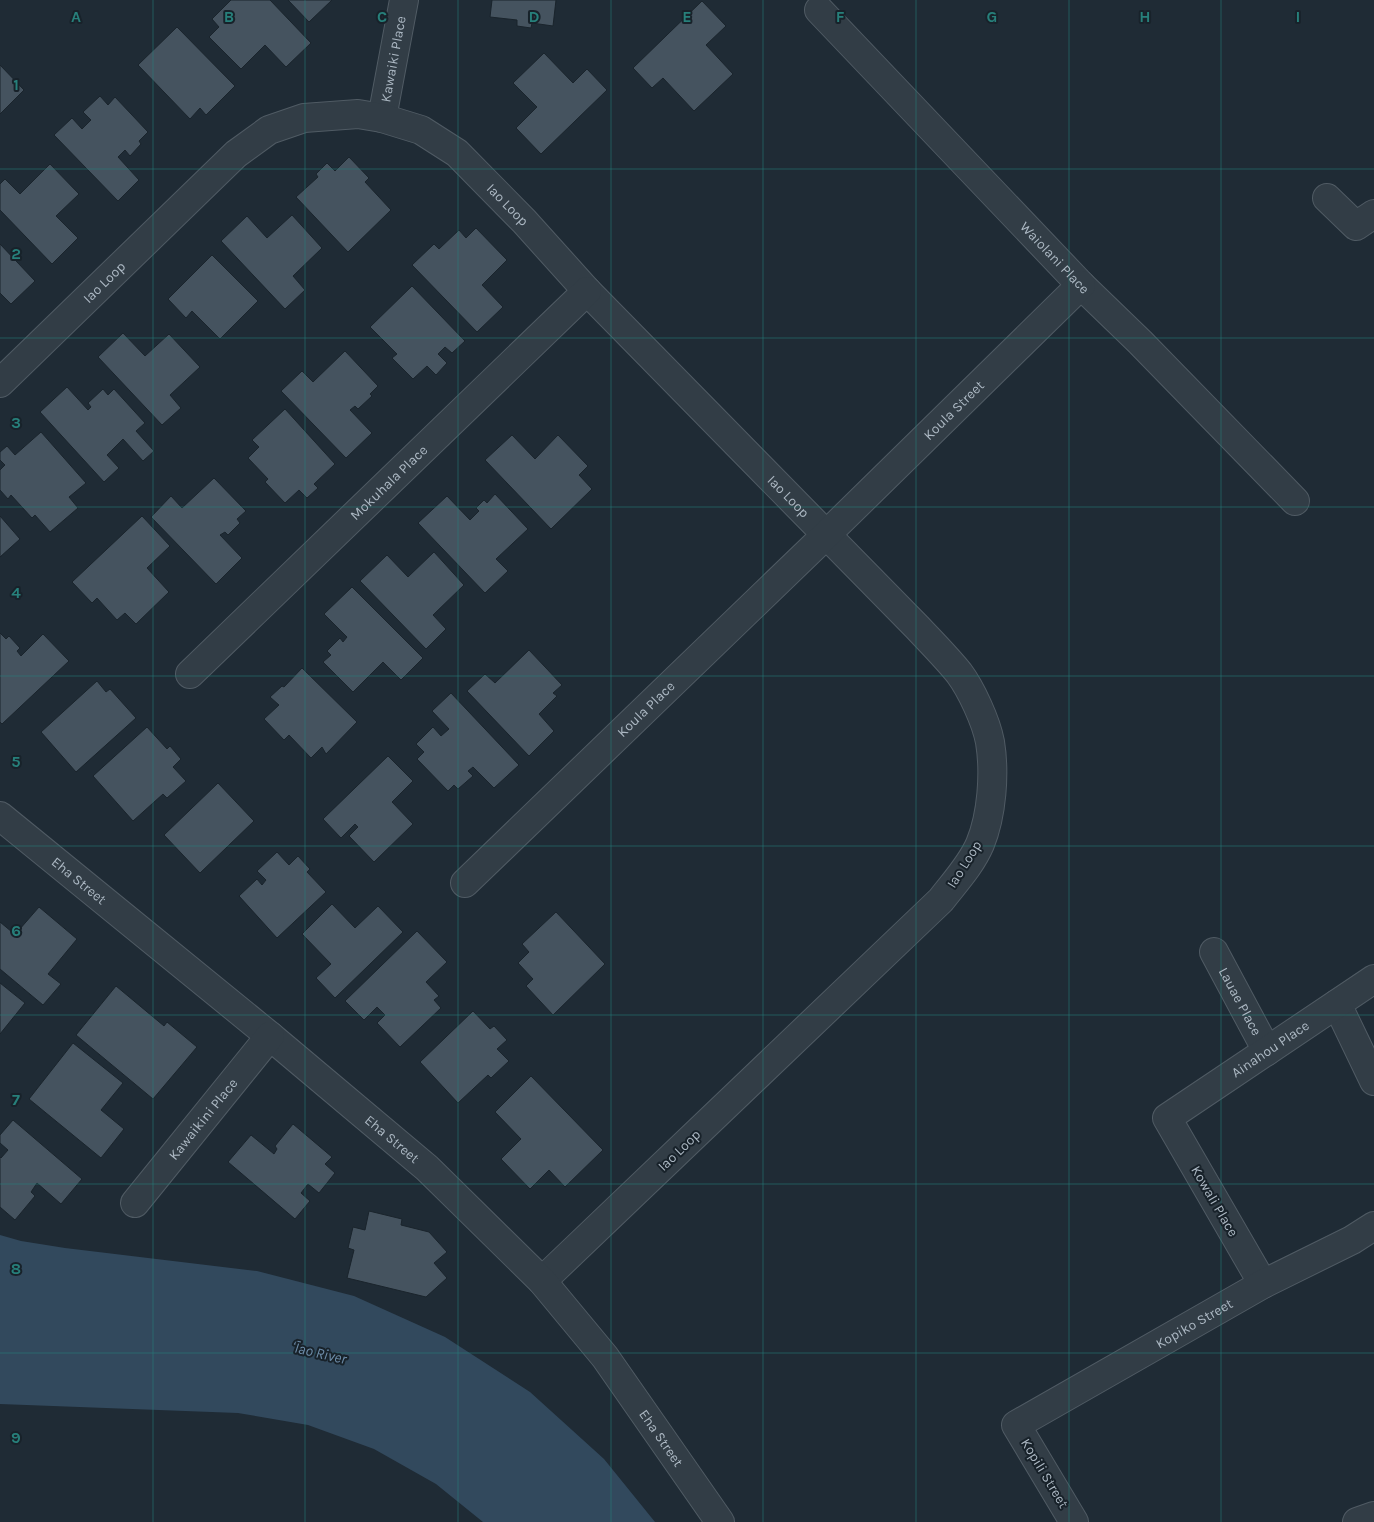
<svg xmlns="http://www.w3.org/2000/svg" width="1374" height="1522" font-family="Karla,sans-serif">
  <rect width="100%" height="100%" fill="#1f2b35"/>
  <!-- water -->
  <path fill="#32495d" d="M0,1235L21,1241L65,1248L257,1271L354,1296L445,1337L530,1392L604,1459L655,1522H483L436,1484L374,1449L308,1425L238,1413L0,1404Z"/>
  <!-- building -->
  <g fill="#45535f" stroke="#1a242c">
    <path d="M231,0H270L311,43L286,67L265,45L241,69L209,37L219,27L212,19Z"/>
    <path d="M288,0H332L309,22Z"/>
    <path d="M492,0H556L553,26L532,23L531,28L517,26V20L490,17Z"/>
    <path d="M702,1L726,26L706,45L733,74L694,111L663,78L652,88L633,68Z"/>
    <path d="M177,27L235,86L206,115L200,108L190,119L138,65Z"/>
    <path d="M544,53L573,83L587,69L607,90L541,154L516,128L537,107L513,83Z"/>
    <path d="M0,65L24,90L0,114Z"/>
    <path d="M100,96L108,105L115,97L148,132L139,141L141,144L130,156L125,150L118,157L139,180L118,201L54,135L72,118L82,129L91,120L83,112Z"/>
    <path d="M349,157L369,178L365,182L391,210L348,252L296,197L318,177L316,174L327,163L335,171Z"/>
    <path d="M50,164L79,194L56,216L78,238L52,264L0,210V184L5,179L20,194Z"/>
    <path d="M292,215L322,248L293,276L305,290L285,309L221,241L247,216L267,238Z"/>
    <path d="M476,228L507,260L482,285L503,307L477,332L412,265L434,244L439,249L459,230L466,238Z"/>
    <path d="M0,244L35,281L11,304L0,293Z"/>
    <path d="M212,255L258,301L220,339L192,311L186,318L168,299Z"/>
    <path d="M412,286L465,341L452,353L445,347L438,354L447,363L436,375L427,366L413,379L392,358L397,354L370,327Z"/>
    <path d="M123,333L145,356L169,334L200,367L170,395L181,408L162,425L98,357Z"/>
    <path d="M345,351L378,386L370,394L372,396L358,409L355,406L350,410L372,433L346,458L281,391L302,371L313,382Z"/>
    <path d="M67,387L88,410L91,407L88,403L103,389L108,395L114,389L145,423L136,431L154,451L143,461L123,439L107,455L119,468L104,482L40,412Z"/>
    <path d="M285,409L335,464L314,484L318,488L307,498L299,490L285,503L265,482L268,479L248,458L259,447L252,440Z"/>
    <path d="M41,432L86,483L69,497L78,508L50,532L35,515L32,518L11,495L8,499L0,490V470L5,465L0,460V452L7,446L15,455Z"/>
    <path d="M512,435L535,459L558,435L588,466L579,475L592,489L551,529L485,460Z"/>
    <path d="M214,478L246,511L237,519L240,523L228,535L225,532L220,535L242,558L216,584L151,517L171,496L182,508Z"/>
    <path d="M495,494L528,529L496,559L508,571L485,593L418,523L447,496L470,520L479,511L476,508L484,500L487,503Z"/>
    <path d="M0,516L20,539L0,557Z"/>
    <path d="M142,516L170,546L147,568L169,592L136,624L125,613L117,620L97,598L92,603L72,582Z"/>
    <path d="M434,552L464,585L433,615L446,629L426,649L360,581L387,555L408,577Z"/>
    <path d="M352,587L423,658L401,680L383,662L353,692L323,662L331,655L327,651L340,638L343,642L347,637L324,614Z"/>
    <path d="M0,633L6,639L9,636L20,648L17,651L21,656L43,634L69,661L2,724L0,722Z"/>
    <path d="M529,650L562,685L553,693L557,696L539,714L554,731L529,756L467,691L485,674L495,683Z"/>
    <path d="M302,668L357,722L326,754L322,747L311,758L289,735L284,740L264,719L279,705L270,697L282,686L284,687Z"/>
    <path d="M97,681L106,692L110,689L136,718L76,772L41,732Z"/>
    <path d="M451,693L519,765L494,788L473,767L468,771L473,776L458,789L454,785L448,791L417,759L424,752L416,744L433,727L441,736L449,729L432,711Z"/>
    <path d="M147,727L167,749L170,746L181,759L173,767L186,781L167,798L163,794L133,821L93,776Z"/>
    <path d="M388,756L413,781L392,802L413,824L374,862L349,836L358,827L355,824L341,838L323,819Z"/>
    <path d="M218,783L254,821L200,873L164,835Z"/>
    <path d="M277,852L289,865L298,856L310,869L307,872L326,892L277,938L239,896L257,879L262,885L266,880L257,871Z"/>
    <path d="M332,904L355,928L378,906L403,932L335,998L316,978L331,964L302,934Z"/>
    <path d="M39,907L77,939L48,974L61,984L43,1005L0,969V922L18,937L22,932L19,930Z"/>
    <path d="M556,912L605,964L553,1015L526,986L533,979L518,963L529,952L522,944Z"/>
    <path d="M417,931L447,962L426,982L439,996L434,1000L441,1008L400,1047L377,1023L385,1015L377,1007L364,1020L345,1001Z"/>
    <path d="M0,983L25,1003L0,1034Z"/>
    <path d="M116,986L164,1026L167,1022L197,1047L153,1099L76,1035Z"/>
    <path d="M473,1011L490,1029L494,1026L507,1040L497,1049L509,1061L491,1078L488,1075L458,1103L420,1062Z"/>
    <path d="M73,1043L123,1083L101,1110L124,1129L101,1158L29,1099Z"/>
    <path d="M531,1076L603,1150L565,1187L549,1170L530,1189L501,1159L521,1139L495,1112Z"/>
    <path d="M13,1120L82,1179L61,1204L37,1183L31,1192L35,1196L15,1220L0,1207V1157L1,1158L8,1150L0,1143V1135Z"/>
    <path d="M293,1124L332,1157L325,1164L335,1173L319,1193L308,1184L301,1193L310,1201L295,1219L228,1162L251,1135L274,1154L277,1149L275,1146Z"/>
    <path d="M369,1211L402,1219L401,1225L429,1232L447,1252L434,1263L447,1278L426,1297L347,1278L354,1250L348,1248L353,1227L365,1230Z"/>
  </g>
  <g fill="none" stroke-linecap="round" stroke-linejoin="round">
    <defs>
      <g id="street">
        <path id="s1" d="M819,10L1081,285L1140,342L1295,501"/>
        <path id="s2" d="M382,118L404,0"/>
        <path d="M1327,198L1356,226L1374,214"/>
        <path id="s3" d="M0,383L236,154L269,130L304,118L358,114L382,118L421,130L457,153L524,221L587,291L917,627C931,642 946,657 959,673C971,689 986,721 990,742C995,773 992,815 980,844C971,865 954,883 941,900L542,1281"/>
        <path id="s4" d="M190,674L587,291"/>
        <path id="s5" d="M0,816L270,1036L427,1168L542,1281L605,1357L720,1522"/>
        <path id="s6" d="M465,883L826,535L1081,285"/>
        <path id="s7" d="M1214,952L1267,1051"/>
        <path d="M1337,1004L1374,1081"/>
        <path id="s8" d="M135,1203L270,1036"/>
        <path id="s9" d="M1263,1284L1167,1118L1374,979"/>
        <path id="s10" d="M1074,1522L1016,1425L1263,1284L1352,1240L1374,1226"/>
        <path d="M1357,1522L1374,1516"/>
      </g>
    </defs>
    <!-- street casing -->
    <use href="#street" stroke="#505b64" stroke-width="30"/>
    <!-- street -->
    <use href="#street" stroke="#323d46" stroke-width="28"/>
  </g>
  <!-- grid -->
  <path fill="none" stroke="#27807b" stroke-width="1" stroke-opacity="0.55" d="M153,0V1522M305,0V1522M458,0V1522M611,0V1522M763,0V1522M916,0V1522M1069,0V1522M1221,0V1522M0,169H1374M0,338H1374M0,507H1374M0,676H1374M0,846H1374M0,1015H1374M0,1184H1374M0,1353H1374"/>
  <g text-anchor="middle" stroke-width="4" stroke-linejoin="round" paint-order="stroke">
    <!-- street labels -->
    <g font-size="14" fill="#acb8c3" stroke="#18222a">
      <text dy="5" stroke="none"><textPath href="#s2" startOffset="60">Kawaiki Place</textPath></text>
      <text dy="5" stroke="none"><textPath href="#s3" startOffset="641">Iao Loop</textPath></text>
      <text dy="5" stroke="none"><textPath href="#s1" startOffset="342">Waiolani Place</textPath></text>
      <text dy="5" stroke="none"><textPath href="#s3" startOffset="145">Iao Loop</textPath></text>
      <text dy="5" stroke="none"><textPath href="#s6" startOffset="680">Koula Street</textPath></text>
      <text dy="5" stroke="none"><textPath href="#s4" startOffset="276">Mokuhala Place</textPath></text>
      <text dy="5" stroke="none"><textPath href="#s3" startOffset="1046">Iao Loop</textPath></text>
      <text dy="5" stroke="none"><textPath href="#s6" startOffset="251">Koula Place</textPath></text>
      <text transform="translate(964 864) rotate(-58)" y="5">Iao Loop</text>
      <text dy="5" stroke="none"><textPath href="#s5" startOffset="102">Eha Street</textPath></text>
      <text dy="5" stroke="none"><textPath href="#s7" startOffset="56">Lauae Place</textPath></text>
      <text dy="5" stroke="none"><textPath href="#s9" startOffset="316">Ainahou Place</textPath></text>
      <text dy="5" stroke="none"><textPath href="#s8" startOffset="108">Kawaikini Place</textPath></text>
      <text dy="5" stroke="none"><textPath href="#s5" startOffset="508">Eha Street</textPath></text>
      <text transform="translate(679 1150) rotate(-44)" y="5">Iao Loop</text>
      <text transform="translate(1215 1201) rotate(60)" y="5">Kowali Place</text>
      <text dy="5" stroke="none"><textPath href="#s10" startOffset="318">Kopiko Street</textPath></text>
      <text dy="5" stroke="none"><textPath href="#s5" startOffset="912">Eha Street</textPath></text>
      <text transform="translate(1045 1473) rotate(59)" y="5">Kopili Street</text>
    </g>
    <!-- water labels -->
    <g font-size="15" font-style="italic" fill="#6d8ca8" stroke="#18222a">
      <text transform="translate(319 1353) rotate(13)" y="5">ʻĪao River</text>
    </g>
  </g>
  <g font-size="16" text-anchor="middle" font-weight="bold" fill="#27807b" stroke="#18222a" stroke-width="4" stroke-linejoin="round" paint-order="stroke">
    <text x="76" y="22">A</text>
    <text x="229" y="22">B</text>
    <text x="382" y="22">C</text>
    <text x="534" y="22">D</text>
    <text x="687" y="22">E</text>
    <text x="840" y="22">F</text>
    <text x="992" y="22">G</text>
    <text x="1145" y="22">H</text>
    <text x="1298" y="22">I</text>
    <text x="16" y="90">1</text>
    <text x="16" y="259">2</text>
    <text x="16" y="428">3</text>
    <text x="16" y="598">4</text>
    <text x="16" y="767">5</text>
    <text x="16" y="936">6</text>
    <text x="16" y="1105">7</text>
    <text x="16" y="1274">8</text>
    <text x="16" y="1443">9</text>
  </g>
</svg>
